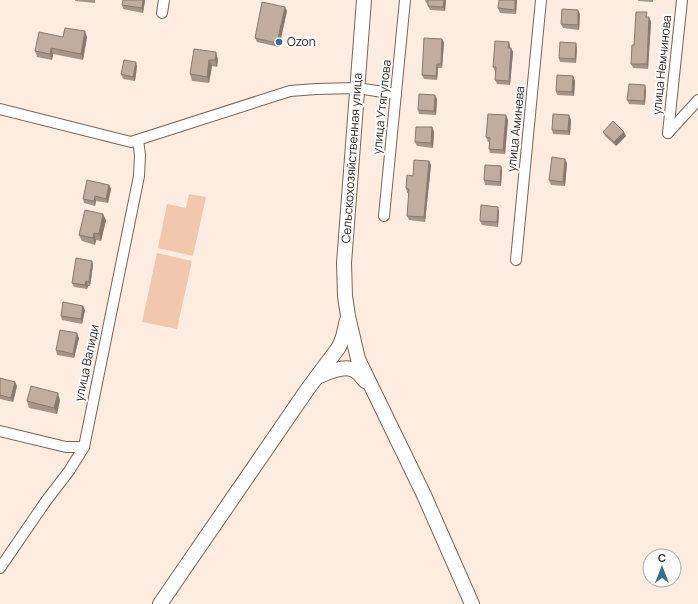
<svg xmlns="http://www.w3.org/2000/svg" width="698" height="604" font-family="Manrope,sans-serif">
  <rect width="100%" height="100%" fill="#feece0"/>
  <!-- green -->
  <g fill="#f1c8ad">
    <path d="M189,194L206,197L193,256L158,248L167,204L186,208Z"/>
    <path d="M157,253L192,261L177,329L142,322Z"/>
  </g>
  <g fill="none" stroke-linecap="round" stroke-linejoin="round">
    <defs>
      <g id="street">
        <path d="M162,13L164,0"/>
        <path d="M0,109L131,142L290,91L316,89L357,88L396,94"/>
        <path d="M668,133L682,0"/>
        <path d="M668,133L698,100"/>
        <path d="M384,216L405,0"/>
        <path d="M516,260L541,0"/>
        <path d="M0,431L66,447H84"/>
        <path d="M0,568L46,501L69,471L84,447L139,176L140,155L138,140"/>
      </g>
      <g id="secondary">
        <path d="M364,0L344,263L345,296L348,316L358,359L424,495L472,604"/>
        <path d="M317,377C327,373 341,366 351,369C357,370 362,377 365,381"/>
        <path d="M160,604L307,390L339,347L343,337L347,320"/>
      </g>
    </defs>
    <!-- street casing -->
    <use href="#street" stroke="#796558" stroke-width="12"/>
    <!-- secondary casing -->
    <use href="#secondary" stroke="#796558" stroke-width="16"/>
    <!-- street -->
    <use href="#street" stroke="#fff" stroke-width="10"/>
    <!-- secondary -->
    <use href="#secondary" stroke="#fff" stroke-width="14"/>
  </g>
  <!-- wall -->
  <g fill="#a79488">
    <path d="M75,0H95V3L75,1Z"/>
    <path d="M145,0L143,13L123,9L122,5Z"/>
    <path d="M425,0H446L445,11L430,10L428,6V4L426,3Z"/>
    <path d="M517,0L516,14L500,13L498,8Z"/>
    <path d="M638,0H653V2L638,1Z"/>
    <path d="M287,11L279,47L257,42L255,38Z"/>
    <path d="M580,14L579,30L563,28L561,24Z"/>
    <path d="M648,17L651,22L648,69L633,68L631,64L634,45Z"/>
    <path d="M63,37H87L83,60L53,54L52,60L37,57L35,51Z"/>
    <path d="M442,39L444,43L442,68H438L437,80L424,79L422,75Z"/>
    <path d="M510,46V48H511L513,52L510,85L497,84L495,80L496,71H495L493,67Z"/>
    <path d="M577,48L576,63L560,62L559,58Z"/>
    <path d="M194,49L218,59L217,67L212,66L209,83L192,81L190,74Z"/>
    <path d="M137,66L135,81L123,79L121,74Z"/>
    <path d="M573,76L575,81L574,96L557,95L556,91Z"/>
    <path d="M646,90L645,105L629,104L627,100Z"/>
    <path d="M437,99L436,115L419,114L418,110Z"/>
    <path d="M508,120L505,154L490,153L489,149V142H488L486,137Z"/>
    <path d="M571,120L570,135L553,134L552,130Z"/>
    <path d="M432,127L434,132L433,148L417,146L415,142Z"/>
    <path d="M603,132L626,136L616,146L605,136Z"/>
    <path d="M429,161L431,165L425,222L409,220L407,216L409,193H407L406,188L413,176Z"/>
    <path d="M567,163L565,186L551,185L549,180Z"/>
    <path d="M501,166L502,170L501,186L485,185L484,180Z"/>
    <path d="M109,185L111,189L108,203L96,201L95,206L84,203L83,199Z"/>
    <path d="M499,211L498,227L482,225L480,221Z"/>
    <path d="M106,220L101,241L96,240L95,245L82,241L79,235Z"/>
    <path d="M92,261L93,265L90,286H88L87,289L74,287L72,283Z"/>
    <path d="M85,310L82,324L62,320L61,316Z"/>
    <path d="M79,338L74,358L57,355L56,350Z"/>
    <path d="M0,378L15,382L17,386L13,402L0,399Z"/>
    <path d="M60,400L57,414L29,408L27,401Z"/>
  </g>
  <!-- shaded-wall -->
  <g fill="#88786f">
    <path d="M143,0H145L143,13L142,8Z"/>
    <path d="M444,0H446L445,11L443,7Z"/>
    <path d="M515,0H517L516,14L515,10Z"/>
    <path d="M285,7L287,11L279,47L277,43Z"/>
    <path d="M578,10L580,14L579,30L578,25Z"/>
    <path d="M649,17L651,22L648,69L647,64Z"/>
    <path d="M85,31L87,37L83,60L81,54Z"/>
    <path d="M442,39L444,43L442,68L441,64Z"/>
    <path d="M509,42L510,46V52L508,48Z"/>
    <path d="M576,43L577,48L576,63L575,59Z"/>
    <path d="M51,48L53,54L52,60L50,54Z"/>
    <path d="M511,48L513,52L510,85L509,81Z"/>
    <path d="M216,52L218,59L217,67L215,60Z"/>
    <path d="M209,60L212,66L209,83L207,77Z"/>
    <path d="M136,62L137,66L135,81L133,77Z"/>
    <path d="M437,64L438,68L437,80L436,76Z"/>
    <path d="M573,76L575,81L574,96L572,92Z"/>
    <path d="M645,85L646,90L645,105L644,101Z"/>
    <path d="M435,95L437,99L436,115L434,111Z"/>
    <path d="M506,115L508,120L505,154L503,150Z"/>
    <path d="M569,115L571,120L570,135L568,131Z"/>
    <path d="M432,127L434,132L433,148L431,143Z"/>
    <path d="M624,132L626,136L616,146L614,142Z"/>
    <path d="M565,159L567,163L565,186L563,182Z"/>
    <path d="M429,161L431,165L425,222L424,217Z"/>
    <path d="M501,166L502,170L501,186L500,182Z"/>
    <path d="M109,185L111,189L108,203L106,199Z"/>
    <path d="M95,196L96,201L95,206L94,201Z"/>
    <path d="M498,207L499,211L498,227L497,222Z"/>
    <path d="M103,214L106,220L101,241L99,234Z"/>
    <path d="M94,233L96,240L95,245L93,238Z"/>
    <path d="M92,261L93,265L90,286L89,282Z"/>
    <path d="M86,281L88,286L87,289L85,285Z"/>
    <path d="M83,306L85,310L82,324L81,319Z"/>
    <path d="M77,333L79,338L74,358L73,354Z"/>
    <path d="M15,382L17,386L13,402L11,398Z"/>
    <path d="M58,393L60,400L57,414L54,408Z"/>
  </g>
  <!-- building -->
  <g fill="#c2ac9e" stroke="#88786f">
    <path d="M123,0H143L142,8L122,5Z"/>
    <path d="M428,0H444L443,7L428,6Z"/>
    <path d="M499,0H515V10L498,8Z"/>
    <path d="M262,2L285,7L277,43L255,38Z"/>
    <path d="M562,9L578,10V25L561,24Z"/>
    <path d="M636,12H647L646,17H649L647,64H631L632,45H634Z"/>
    <path d="M65,28L85,31L81,54L51,48L50,54L35,51L39,32L63,37Z"/>
    <path d="M424,38L442,39L441,64H437L436,76L422,75Z"/>
    <path d="M495,41L509,42L508,48H511L509,81L495,80L496,67H493Z"/>
    <path d="M560,42L576,43L575,59L559,58Z"/>
    <path d="M194,49L216,52L215,60H209L207,77L190,74Z"/>
    <path d="M124,60L136,62L133,77L121,74Z"/>
    <path d="M557,75L573,76L572,92L556,91Z"/>
    <path d="M629,84L645,85L644,101L627,100Z"/>
    <path d="M419,94L435,95L434,111L418,110Z"/>
    <path d="M488,114L506,115L503,150L489,149L490,138L486,137Z"/>
    <path d="M553,114L569,115L568,131L552,130Z"/>
    <path d="M613,121L624,132L614,142L603,132Z"/>
    <path d="M416,127H432L431,143L415,142Z"/>
    <path d="M552,157L565,159L563,182L549,180Z"/>
    <path d="M414,160L429,161L424,217L407,216L409,189L406,188L407,175L413,176Z"/>
    <path d="M485,165L501,166L500,182L484,180Z"/>
    <path d="M87,180L109,185L106,199L95,196L94,201L83,199Z"/>
    <path d="M481,205L498,207L497,222L480,221Z"/>
    <path d="M85,210L103,214L99,234L94,233L93,238L79,235Z"/>
    <path d="M76,258L92,261L89,282L86,281L85,285L72,283Z"/>
    <path d="M63,302L83,306L81,319L61,316Z"/>
    <path d="M60,330L77,333L73,354L56,350Z"/>
    <path d="M0,378L15,382L11,398L0,395Z"/>
    <path d="M31,386L58,393L54,408L27,401Z"/>
  </g>
  <!-- markers -->
  <circle fill="#386f8a" stroke="#fdfdfd" stroke-width="1.5" cx="279" cy="42" r="4"/>
  <g text-anchor="middle" stroke-width="4" stroke-linejoin="round" paint-order="stroke">
    <!-- poi labels -->
    <g font-size="12" fill="#2d251f" stroke="#fdfdfd" text-anchor="start">
      <text x="287" y="46">Ozon</text>
    </g>
    <!-- street labels -->
    <g font-size="12" fill="#2d251f" stroke="#fdfdfd">
      <text transform="translate(662 65) rotate(-84)" y="4">улица Немчинова</text>
      <text transform="translate(382 107) rotate(-84)" y="4">улица Утягулова</text>
      <text transform="translate(516 129) rotate(-84)" y="4">улица Аминева</text>
      <text transform="translate(352 158) rotate(-86)" y="4">Сельскохозяйственная улица</text>
      <text transform="translate(87 363) rotate(-78)" y="4">улица Валиди</text>
    </g>
  </g>
  <!-- north arrow -->
  <g transform="translate(662 568)"><circle r="19" fill="#fdfdfd" stroke="#aaa7a4"/>
  <path d="M0-3L7 15L0 10L-7 15Z" fill="#386f8a"/>
  <text y="-6" font-size="11" font-weight="bold" text-anchor="middle" fill="#2d251f">С</text>
  </g>
</svg>
